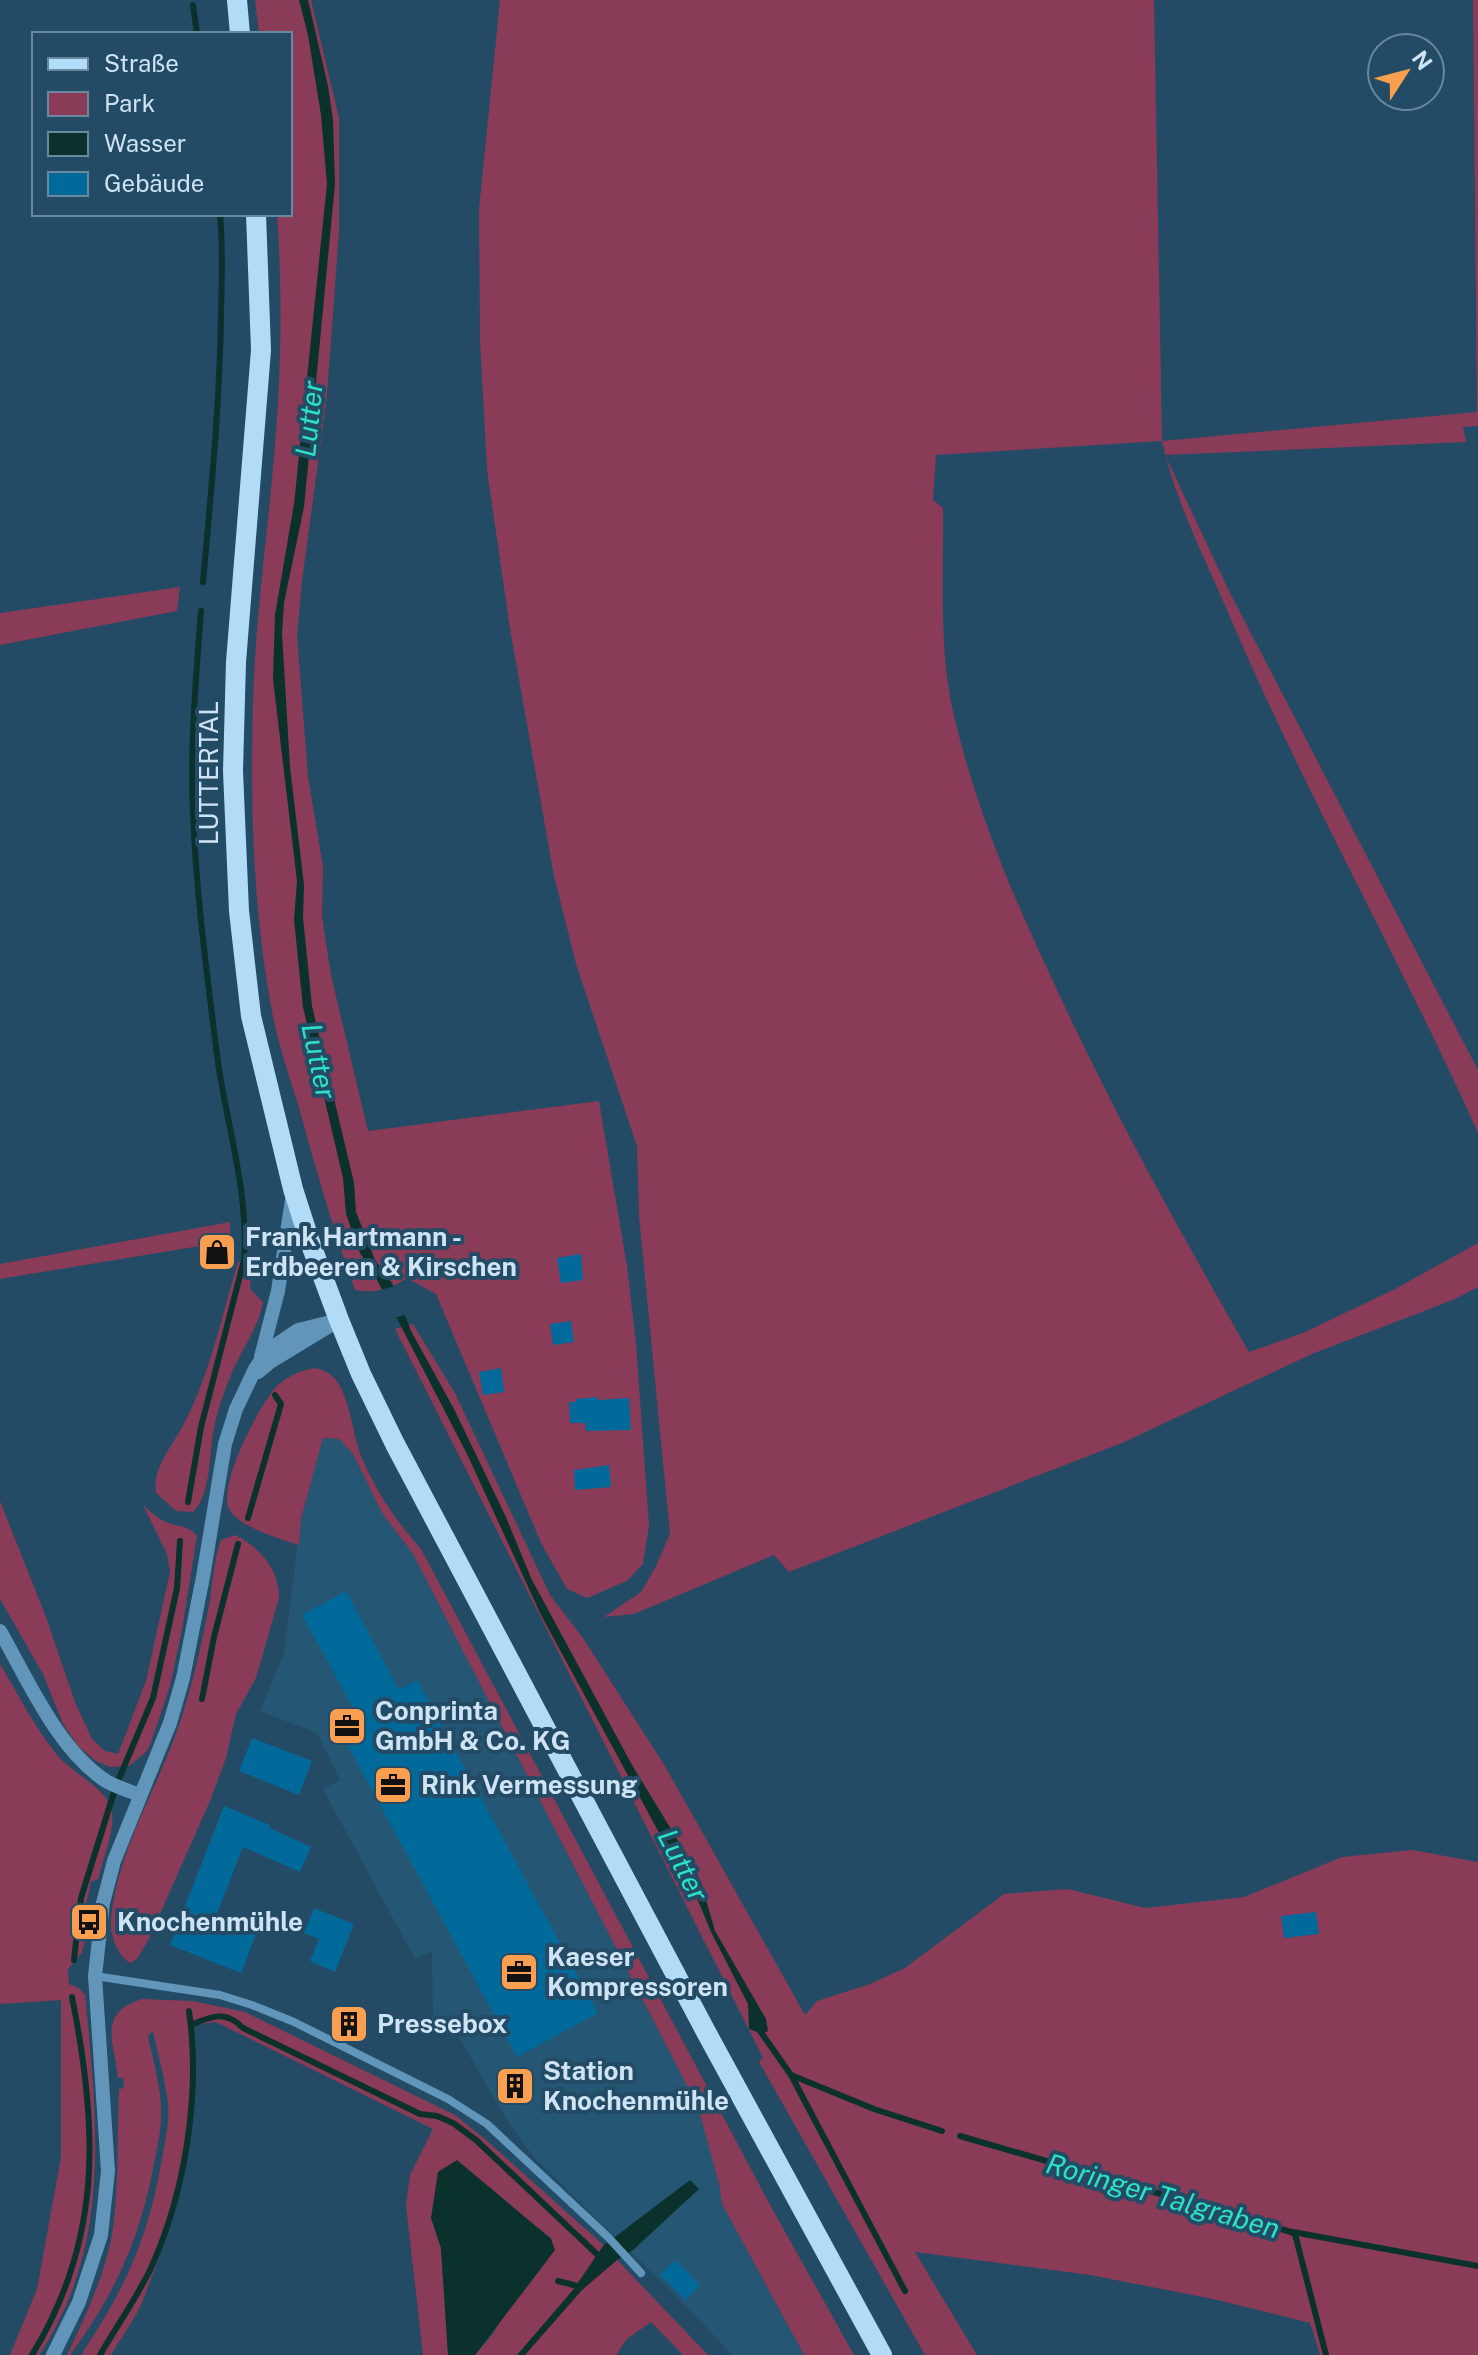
<svg xmlns="http://www.w3.org/2000/svg" width="1478" height="2355" font-family="'Public Sans',sans-serif">
  <rect width="100%" height="100%" fill="#234b65"/>
  <!-- built -->
  <path fill="#255674" d="M323,1438L339,1439L353,1454L382,1513L413,1554L698,2107L719,2184L722,2204L804,2355H732L694,2314L534,2157L510,2125L450,2022L433,2017L432,1951L415,1959L331,1804L323,1789L340,1780L317,1733L260,1711L284,1654L301,1519Z"/>
  <!-- green -->
  <g fill="#893b57">
    <path d="M255,0H311L339,118V232L327,395L302,582L297,635L308,776L323,867L322,916L331,975L368,1131L599,1101L627,1266L636,1344L649,1526L643,1564L627,1581L587,1598L567,1589L541,1543L436,1294L407,1278C391,1289 374,1294 355,1290C333,1228 315,1167 298,1104C289,1076 279,1046 273,1017C253,914 250,808 253,703C255,624 266,546 273,468C281,384 283,298 277,214H290V34H259Z"/>
    <path d="M500,0H1154L1162,441L1477,412L1473,0H1478V426L1463,427L1466,442L1165,455L1229,591L1478,1070V1133C1400,959 1305,793 1230,617C1206,560 1175,502 1162,441L936,455L933,500L943,508C944,578 938,652 955,720C977,811 1013,897 1053,981C1111,1108 1179,1230 1249,1352L1303,1333L1395,1289L1478,1243V1287L1453,1300L1312,1354L1122,1443L789,1572L774,1555L634,1614L604,1617L641,1592L655,1568L670,1534L639,1216L637,1146L576,964L554,876L510,629L487,470L480,342L479,209Z"/>
    <path d="M180,587L177,611L0,645V613Z"/>
    <path d="M230,1222V1241L0,1279V1264Z"/>
    <path d="M252,1259L250,1289L263,1302C259,1327 243,1347 233,1370C226,1387 219,1405 215,1423C209,1448 212,1495 193,1512L176,1511L156,1493C153,1470 168,1451 180,1431C209,1380 221,1318 238,1262Z"/>
    <path d="M413,1324L455,1393L550,1595L583,1638L665,1766L805,2015L817,2001L870,1984L905,1968L1004,1894L1068,1889L1145,1908L1244,1897L1342,1857L1412,1850L1478,1862V2355H1320L1310,2323L1213,2299L1090,2275L915,2252L977,2355H925L759,2062L763,2058L744,2020L395,1329Z"/>
    <path d="M315,1368C323,1370 331,1373 336,1380C351,1401 352,1432 361,1456C377,1493 395,1519 421,1549L769,2203L854,2355H804L722,2204L719,2184L698,2107L413,1554L382,1513L353,1454L339,1439L323,1438L301,1519L299,1545C279,1539 239,1527 229,1509C217,1486 260,1403 277,1386C288,1376 301,1370 315,1368Z"/>
    <path d="M0,1501L46,1617L75,1702L92,1739L105,1751L118,1754L146,1681L170,1572L167,1554L143,1505C150,1511 157,1518 166,1522C177,1527 189,1525 197,1536L182,1630L170,1686L151,1743L146,1752L129,1766L110,1767L96,1761L78,1746L63,1724L43,1674L0,1599Z"/>
    <path d="M235,1535C260,1547 280,1571 279,1598L256,1678L236,1714L226,1758L210,1801L148,1941L137,1959L130,1963C117,1955 110,1935 111,1920C117,1848 162,1782 183,1713C194,1678 202,1642 209,1606C213,1584 213,1561 221,1540Z"/>
    <path d="M0,1664C18,1694 35,1728 57,1755C72,1773 109,1790 112,1811C115,1832 103,1858 98,1879L91,1882L82,1923L88,1925L82,1953L68,1969L69,1984L79,1988L85,1995C97,2120 113,2244 39,2355H10L37,2289L61,2157V2000L0,2004Z"/>
    <path d="M142,1999L193,2001L245,2012L455,2115L485,2139L601,2243L708,2355H683L651,2322L627,2339L616,2355H475L492,2335L551,2238L512,2208L431,2218L441,2248L448,2355H423L406,2206L410,2175L433,2129L216,2022L192,2025C203,2108 184,2195 153,2273C148,2286 144,2300 137,2313C129,2327 119,2341 111,2355H81C124,2290 147,2242 161,2164C164,2144 170,2124 168,2103C165,2079 158,2055 153,2031L148,2036C153,2061 162,2089 161,2115C161,2132 157,2148 154,2164C140,2239 115,2294 70,2355H67C87,2313 109,2267 114,2220C119,2177 117,2133 119,2089L124,2088L123,2078H118C115,2044 96,2013 142,1999Z"/>
  </g>
  <!-- water -->
  <g fill="#0a312b">
    <path d="M299,0H308L328,86L333,120L335,184L304,507L284,603L282,633L290,767L304,885L303,918L312,1006L354,1183L356,1212L375,1260L392,1283L411,1331L454,1409L505,1515L532,1580L632,1765L688,1857L701,1882L715,1931L766,2019L768,2031L762,2034L749,2029L748,2004L711,1932L692,1886L663,1840L541,1615L468,1456L376,1278L360,1253L346,1214L343,1178L303,1007L294,920L297,881L273,679L275,615L294,504L327,184L321,115L308,35Z"/>
    <path d="M457,2160L551,2239L555,2250L475,2355H448L441,2248L431,2218L438,2172Z"/>
    <path d="M690,2180L699,2189L633,2250L617,2260L582,2290L525,2355H517L573,2290L603,2246Z"/>
  </g>
  <!-- pier -->
  <path fill="#234b65" d="M395,1286L409,1314L393,1318L380,1290Z"/>
  <g fill="none" stroke-linecap="round" stroke-linejoin="round">
    <!-- stream -->
    <g stroke="#0a312b" stroke-width="6">
      <path d="M193,5L197,34"/>
      <path d="M203,582C211,492 220,403 221,312C222,279 223,247 220,214"/>
      <path d="M188,1502L201,1427L244,1260C249,1190 226,1124 217,1055C207,975 196,893 193,812C190,745 196,678 201,611"/>
      <path d="M248,1518L281,1404L275,1395"/>
      <path d="M202,1699L214,1637L238,1544"/>
      <path d="M118,1781L153,1698L177,1588L180,1541"/>
      <path d="M74,1960L81,1898L114,1792"/>
      <path d="M191,2025C211,2016 226,2010 243,2028L420,2114L437,2116L453,2123L476,2140L601,2258"/>
      <path d="M758,2028L791,2075L874,2109L942,2131"/>
      <path d="M791,2075L905,2291"/>
      <path d="M960,2136L1291,2232L1295,2234L1326,2355"/>
      <path d="M1293,2232L1478,2266"/>
      <path d="M558,2281L581,2287"/>
      <path d="M32,2355C103,2239 98,2126 72,1997"/>
      <path d="M100,2355C116,2327 136,2299 150,2270C185,2194 201,2094 189,2011"/>
    </g>
  </g>
  <!-- building -->
  <g fill="#02699b">
    <path d="M581,1254L583,1280L561,1283L557,1258Z"/>
    <path d="M571,1321L574,1342L553,1345L550,1324Z"/>
    <path d="M501,1368L504,1392L483,1395L479,1372Z"/>
    <path d="M598,1397V1400L629,1398L631,1430L586,1431L585,1423H570L569,1402H576V1399Z"/>
    <path d="M609,1465L611,1487L575,1490L574,1470Z"/>
    <path d="M346,1591L399,1690L417,1680L598,2013L517,2057L336,1724L356,1713L302,1615Z"/>
    <path d="M252,1738L312,1761L299,1795L239,1771Z"/>
    <path d="M224,1806L270,1825V1828L311,1847L300,1872L243,1847L216,1916L257,1932L241,1973L170,1945Z"/>
    <path d="M314,1908L354,1924L335,1972L310,1961L319,1939L304,1933Z"/>
    <path d="M1316,1912L1319,1934L1284,1938L1281,1916Z"/>
    <path d="M675,2260L700,2285L686,2300L660,2275Z"/>
  </g>
  <g fill="none" stroke-linecap="round" stroke-linejoin="round">
    <!-- minor -->
    <path stroke="#6195b9" stroke-width="8" d="M95,1976L220,1995L252,2005L294,2022L448,2099L487,2124L608,2237L641,2273"/>
    <!-- tertiary -->
    <g stroke="#6195b9" stroke-width="14">
      <path d="M261,1357L278,1291L293,1193"/>
      <path d="M258,1372L270,1362L331,1325"/>
      <path d="M0,1631C28,1680 58,1750 106,1781C116,1787 129,1791 140,1795"/>
      <path d="M53,2355L79,2302L101,2235L108,2171L95,1976L103,1903L114,1861L170,1723L183,1678L203,1577L225,1444L236,1409L255,1369L267,1351L298,1330L339,1320"/>
    </g>
    <!-- primary -->
    <g stroke="#b2dbf8" stroke-width="20">
      <path d="M237,0L240,34"/>
      <path d="M256,214L261,350L236,662L233,771L239,911L251,1016L293,1189L310,1242L339,1320L361,1374L395,1444L705,2030L882,2355"/>
    </g>
  </g>
  <!-- icons -->
  <defs>
    <symbol id="shop-square" viewBox="-11 -11 22 22"><rect x="-9" y="-9" width="18" height="18" rx="4" fill="#fa9f4f" stroke="#234b65"/><path d="M-5-2.5h2.3a2.7 3.5 0 0 1 5.4 0H5L5.5 6h-11ZM-1.5-2.5h3a1.5 2.3 0 0 0-3 0Z" fill="#111"/></symbol>
    <symbol id="office-square" viewBox="-11 -11 22 22"><rect x="-9" y="-9" width="18" height="18" rx="4" fill="#fa9f4f" stroke="#234b65"/><path d="M-6-3h4V-5.5h4V-3h4V5H-6ZM-1-4.5V-3h2v-1.5ZM-6 0V1H6V0Z" fill="#111"/></symbol>
    <symbol id="bus-square" viewBox="-11 -11 22 22"><rect x="-9" y="-9" width="18" height="18" rx="4" fill="#fa9f4f" stroke="#234b65"/><path d="M-5-6H5V4H4V6H2V4H-2V6H-4V4H-5ZM-3.5-4V0h7V-4ZM-3.5 1.2v1.5H-2V1.2ZM2 1.2v1.5H3.5V1.2Z" fill="#111"/></symbol>
    <symbol id="building-square" viewBox="-11 -11 22 22"><rect x="-9" y="-9" width="18" height="18" rx="4" fill="#fa9f4f" stroke="#234b65"/><path d="M-4-6H4V6H1V3H-1V6H-4ZM-2.5-4.3h1.7v1.8h-1.7ZM.8-4.3h1.7v1.8H.8ZM-2.5-1h1.7V.8h-1.7ZM.8-1h1.7V.8H.8Z" fill="#111"/></symbol>
  </defs>
  <g fill-rule="evenodd">
    <use href="#shop-square" x="195" y="1230" width="44" height="44"/>
    <use href="#office-square" x="325" y="1704" width="44" height="44"/>
    <use href="#office-square" x="371" y="1763" width="44" height="44"/>
    <use href="#bus-square" x="67" y="1900" width="44" height="44"/>
    <use href="#office-square" x="497" y="1950" width="44" height="44"/>
    <use href="#building-square" x="327" y="2002" width="44" height="44"/>
    <use href="#building-square" x="493" y="2064" width="44" height="44"/>
  </g>
  <g text-anchor="middle" stroke-width="8" stroke-linejoin="round" paint-order="stroke">
    <!-- street labels -->
    <g font-size="26" fill="#cee3f3" stroke="#234b65">
      <text transform="translate(209 773) rotate(-90)" y="9">LUTTERTAL</text>
    </g>
    <!-- poi labels -->
    <g font-size="26" font-weight="bold" fill="#cee3f3" stroke="#234b65" text-anchor="start">
      <text x="245" y="1246">Frank Hartmann -<tspan x="245" dy="30">Erdbeeren &amp; Kirschen</tspan></text>
      <text x="375" y="1720">Conprinta<tspan x="375" dy="30">GmbH &amp; Co. KG</tspan></text>
      <text x="421" y="1794">Rink Vermessung</text>
      <text x="117" y="1931">Knochenmühle</text>
      <text x="547" y="1966">Kaeser<tspan x="547" dy="30">Kompressoren</tspan></text>
      <text x="377" y="2033">Pressebox</text>
      <text x="543" y="2080">Station<tspan x="543" dy="30">Knochenmühle</tspan></text>
    </g>
    <!-- water labels -->
    <g font-size="28" font-style="italic" fill="#2ce1c6" stroke="#234b65">
      <text transform="translate(309 419) rotate(-84)" y="10">Lutter</text>
      <text transform="translate(319 1061) rotate(78)" y="10">Lutter</text>
      <text transform="translate(683 1865) rotate(63)" y="10">Lutter</text>
      <text transform="translate(1163 2196) rotate(16)" y="10">Roringer Talgraben</text>
    </g>
  </g>
  <!-- legend -->
  <rect x="32" y="32" width="260" height="184" fill="#234b65" stroke="#67889e" stroke-width="2"/>
  <rect x="48" y="58" width="40" height="12" fill="#b2dbf8" stroke="#67889e" stroke-width="2"/>
  <text x="104" y="72" font-size="24" fill="#cee3f3">Straße</text>
  <rect x="48" y="92" width="40" height="24" fill="#893b57" stroke="#67889e" stroke-width="2"/>
  <text x="104" y="112" font-size="24" fill="#cee3f3">Park</text>
  <rect x="48" y="132" width="40" height="24" fill="#0a312b" stroke="#67889e" stroke-width="2"/>
  <text x="104" y="152" font-size="24" fill="#cee3f3">Wasser</text>
  <rect x="48" y="172" width="40" height="24" fill="#02699b" stroke="#67889e" stroke-width="2"/>
  <text x="104" y="192" font-size="24" fill="#cee3f3">Gebäude</text>
  <!-- north arrow -->
  <g transform="translate(1406 72) rotate(54)"><circle r="38" fill="#234b65" stroke="#67889e" stroke-width="2"/>
  <path d="M0-6L14 30L0 20L-14 30Z" fill="#fa9f4f"/>
  <text y="-12" font-size="22" font-weight="bold" text-anchor="middle" fill="#cee3f3">N</text>
  </g>
</svg>
